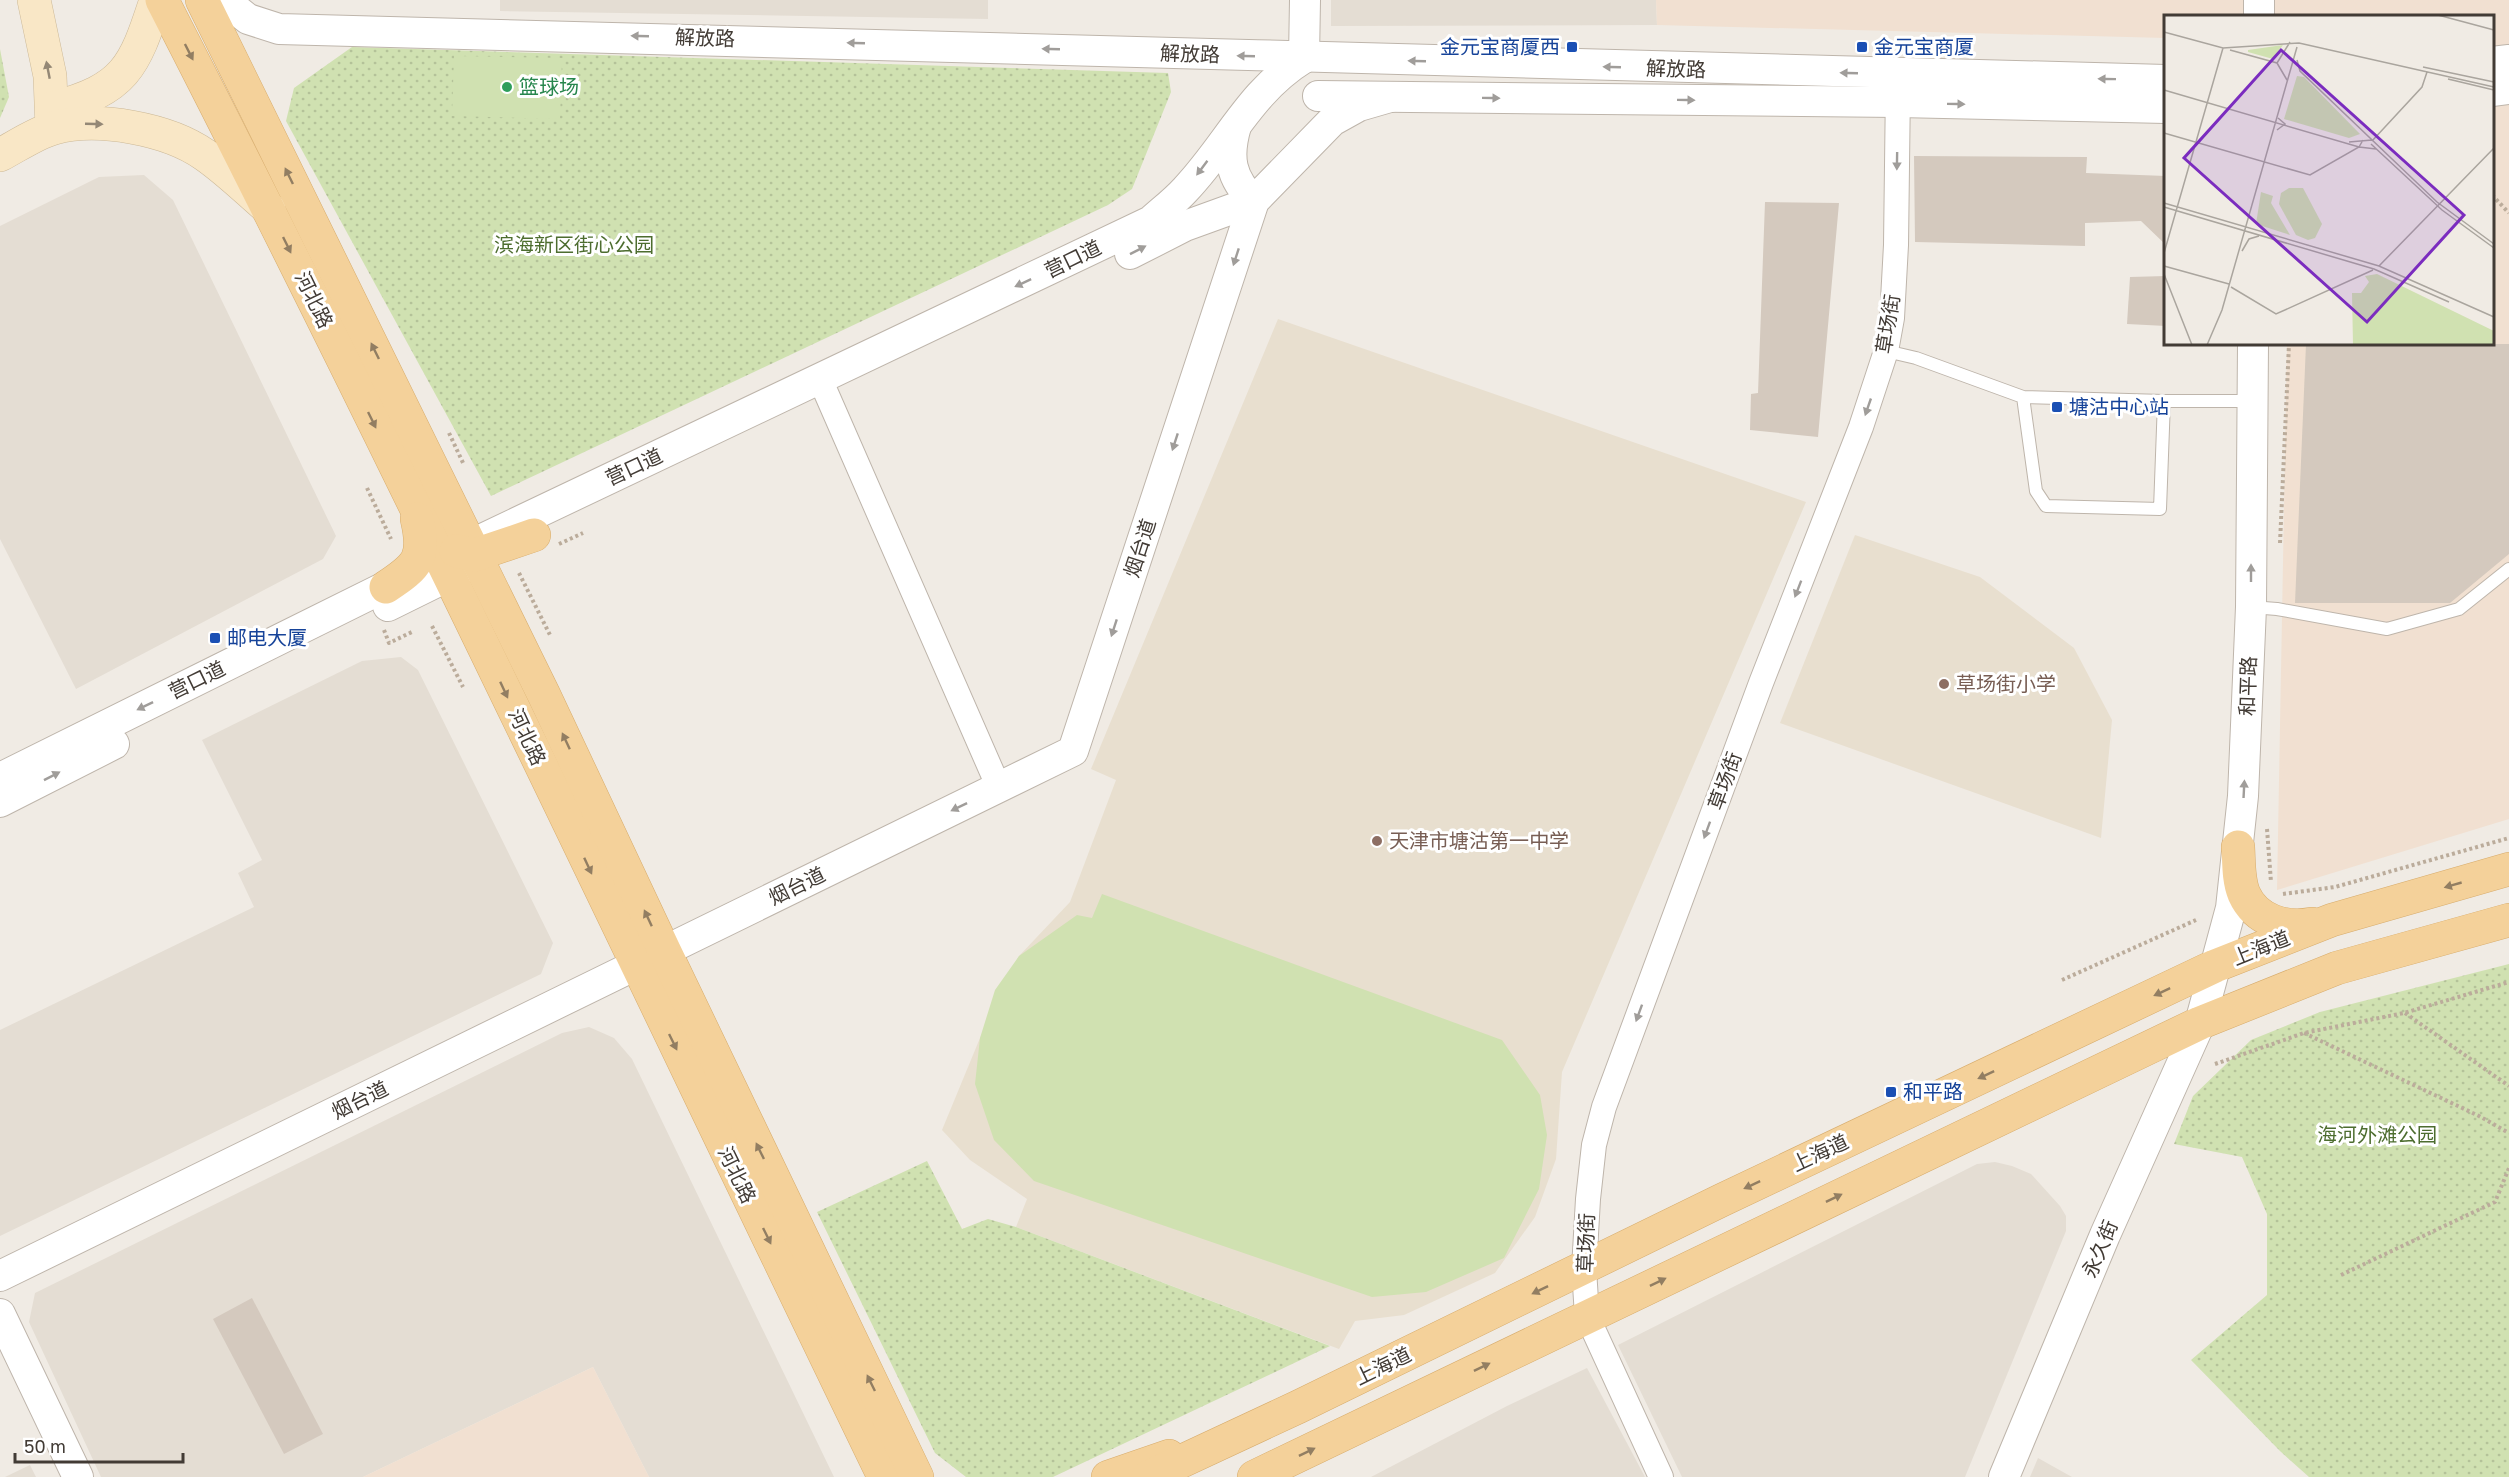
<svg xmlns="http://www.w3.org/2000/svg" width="2509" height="1477" font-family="'Golos Text','Noto Sans SC',sans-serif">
  <defs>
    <pattern id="park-dots" width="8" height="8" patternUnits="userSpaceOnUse" patternTransform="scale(1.5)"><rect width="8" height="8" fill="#d0e1b1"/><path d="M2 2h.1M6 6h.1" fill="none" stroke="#b4c299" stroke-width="1.8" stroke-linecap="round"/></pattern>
  </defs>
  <rect width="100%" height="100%" fill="#f0ebe4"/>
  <!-- residential -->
  <g fill="#e4ddd3">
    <path d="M500,0H988V19L500,11Z"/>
    <path d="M1331,0H1656L1657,25L1331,26Z"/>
    <path d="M144,175L173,200L336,536L323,559L76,689L0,539V226L99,177Z"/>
    <path d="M401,657L418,670L553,943L541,974L0,1236V1030L254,907L238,873L262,860L202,740L362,661Z"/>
    <path d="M589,1027L614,1038L632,1059L834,1477H649L593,1367L363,1477H101L29,1322L35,1293L562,1033Z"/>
    <path d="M1995,1162L2012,1166L2031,1174L2060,1206L2066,1216V1231L1965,1477H1682L1618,1345L1977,1164Z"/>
    <path d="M1587,1368L1645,1477H1371L1507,1406Z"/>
    <path d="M2038,1458L2072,1477H2030Z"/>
    <path d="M30,1465L36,1477H5Z"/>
  </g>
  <!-- commercial -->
  <g fill="#f1e0d1">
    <path d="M1656,0H2509V819L2277,890L2287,344H2492V16H2166L2165,38L1657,25Z"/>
    <path d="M593,1367L649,1477H363Z"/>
  </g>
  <!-- education -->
  <g fill="#e8dfcf">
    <path d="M1278,319L1806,502L1562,1072L1556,1159L1535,1217L1495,1273L1404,1315L1355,1321L1339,1349L1016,1227L1027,1199L970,1160L942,1130L980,1038L1019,956L1070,902L1116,780L1091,769Z"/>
    <path d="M1855,535L1980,577L2074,648L2112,720L2101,838L1780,723Z"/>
  </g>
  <!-- park -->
  <g fill="url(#park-dots)">
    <path d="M352,47L1168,73L1171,92L1132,189L1108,205L491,496L286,121L294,88Z"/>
    <path d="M0,49L9,97L0,118Z"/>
    <path d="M2509,964V1477H2309L2280,1451L2191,1360L2267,1295V1214L2242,1157L2174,1144L2193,1096L2251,1040L2320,1012Z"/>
    <path d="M927,1161L962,1229L988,1219L1016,1227L1330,1346L1053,1477H966L935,1453L817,1212Z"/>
  </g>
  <!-- garden -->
  <g fill="#d0e1b1">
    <path d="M454,56L562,58L560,119L452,116Z"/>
    <path d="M1102,894L1502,1040L1540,1095L1547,1135L1539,1189L1504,1258L1426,1292L1372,1297L1034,1181L994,1140L975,1084L980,1038L995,990L1019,956L1077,915L1092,918Z"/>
  </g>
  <!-- building -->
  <g fill="#d4c9be">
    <path d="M1914,156L2087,157L2086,173L2166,176V245L2141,221L2085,223V246L1915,242Z"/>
    <path d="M1765,202L1839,203L1818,437L1750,430L1751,394L1758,393Z"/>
    <path d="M2166,276V326L2127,324L2130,277Z"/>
    <path d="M2306,344H2509V554L2450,603H2295Z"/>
    <path d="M252,1298L323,1434L284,1454L213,1319Z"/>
  </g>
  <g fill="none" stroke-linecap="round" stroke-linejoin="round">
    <defs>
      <g id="service">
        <path d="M1886,351L1916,358L2023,397L2036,491L2046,506L2160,509L2164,401L2023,397"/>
        <path d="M2164,401H2252"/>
        <path d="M2251,607L2277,609L2387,629L2459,609L2509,569"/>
      </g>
      <g id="minor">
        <path d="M820,379L999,788"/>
        <path d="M1661,1477L1587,1316L1584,1269L1588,1199L1594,1145L1604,1107L1761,683L1861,427L1886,351L1892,318L1896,245L1898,86"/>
      </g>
      <g id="tertiary">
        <path d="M224,0L248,19L279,29C908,41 1537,67 2166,80"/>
        <path d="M2259,16V0"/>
        <path d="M1304,58L1305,0"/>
        <path d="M2492,62L2509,60"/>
        <path d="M2492,91L2509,89"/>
        <path d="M1318,96L1898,102L2166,108"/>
        <path d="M1236,126C1227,157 1230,178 1254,201"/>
        <path d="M1130,254L1185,226L1254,201"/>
        <path d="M474,543L1151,221C1162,211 1175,201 1185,190C1228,145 1249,92 1304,58"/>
        <path d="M388,606L471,565"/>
        <path d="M0,778L407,576"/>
        <path d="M0,802L114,744"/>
        <path d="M0,1276L1073,751L1254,201L1332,121L1359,106L1390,97"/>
        <path d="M0,1314L78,1477"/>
        <path d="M2004,1477L2105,1235L2200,1023L2231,908L2243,796L2251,607L2253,344"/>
      </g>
      <g id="secondary">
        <path d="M34,0L50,76L52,128"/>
        <path d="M53,108C125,89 134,68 156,0"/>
        <path d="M0,155C17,146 36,133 54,128C98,116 168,129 205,155C228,171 248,191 269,209"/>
      </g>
      <g id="primary">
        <path d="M162,0C412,487 645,984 884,1477"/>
        <path d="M202,0L544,695L664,950L917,1477"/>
        <path d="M456,551L475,555L534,535"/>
        <path d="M386,587C418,566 426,558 417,519"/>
        <path d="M2238,847C2239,862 2238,880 2244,894C2256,921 2286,929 2312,924"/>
        <path d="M1108,1477L1169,1456"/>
        <path d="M1148,1477L1298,1407L1722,1200L2215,966L2332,920L2509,869"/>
        <path d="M1254,1477L2200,1023L2337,968L2509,920"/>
      </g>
    </defs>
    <!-- service casing -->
    <use href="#service" stroke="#beb5ab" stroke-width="14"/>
    <!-- minor casing -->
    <use href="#minor" stroke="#beb5ab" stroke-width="26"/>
    <!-- tertiary casing -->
    <use href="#tertiary" stroke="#beb5ab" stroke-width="32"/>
    <!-- secondary casing -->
    <use href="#secondary" stroke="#ccb998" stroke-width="34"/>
    <!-- primary casing -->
    <use href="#primary" stroke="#d7ac6c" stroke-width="34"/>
    <!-- path -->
    <g stroke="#bbac9b" stroke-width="4" stroke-dasharray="3 3" stroke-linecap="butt">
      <path d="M2492,195L2509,213"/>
      <path d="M449,433L464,465"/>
      <path d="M367,488L391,539"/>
      <path d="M2280,543L2289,344"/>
      <path d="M559,544L583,533"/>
      <path d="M519,573L550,635"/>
      <path d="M432,626L463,687"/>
      <path d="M384,630L389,643L414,631"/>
      <path d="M2267,829L2271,882"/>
      <path d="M2283,894L2335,887L2509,838"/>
      <path d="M2062,980L2196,920"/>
      <path d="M2405,1013L2509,1086"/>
      <path d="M2304,1033L2479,1116L2509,1133"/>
      <path d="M2215,1064L2304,1033L2404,1013L2509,982"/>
      <path d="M2341,1275L2495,1202L2509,1168"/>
    </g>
    <!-- service -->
    <use href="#service" stroke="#fff" stroke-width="12"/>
    <!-- minor -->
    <use href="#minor" stroke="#fff" stroke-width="24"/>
    <!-- tertiary -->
    <use href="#tertiary" stroke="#fff" stroke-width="30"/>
    <!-- secondary -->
    <use href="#secondary" stroke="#f9e7c6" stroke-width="33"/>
    <!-- primary -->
    <use href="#primary" stroke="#f4d19a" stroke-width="33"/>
  </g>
  <!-- one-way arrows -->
  <defs><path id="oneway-solid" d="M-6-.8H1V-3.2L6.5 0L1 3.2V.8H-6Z" transform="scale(1.5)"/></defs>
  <g fill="#a09d9a">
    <use href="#oneway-solid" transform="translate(640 36) rotate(-178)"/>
    <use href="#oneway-solid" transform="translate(856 43) rotate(-178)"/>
    <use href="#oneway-solid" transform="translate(1051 49) rotate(-178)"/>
    <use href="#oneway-solid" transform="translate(1246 56) rotate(-178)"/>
    <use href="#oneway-solid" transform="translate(1417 61) rotate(-178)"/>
    <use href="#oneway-solid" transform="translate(1612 67) rotate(-178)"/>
    <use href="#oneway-solid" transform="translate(1849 73) rotate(-178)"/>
    <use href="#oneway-solid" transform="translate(2107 79) rotate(-179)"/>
    <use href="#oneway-solid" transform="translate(1491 98) rotate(1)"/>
    <use href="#oneway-solid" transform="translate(1686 100) rotate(1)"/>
    <use href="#oneway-solid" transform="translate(1956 104) rotate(1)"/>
    <use href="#oneway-solid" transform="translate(1897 161) rotate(91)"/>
    <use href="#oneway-solid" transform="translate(1202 168) rotate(127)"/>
    <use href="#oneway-solid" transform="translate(1138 250) rotate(-27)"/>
    <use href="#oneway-solid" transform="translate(1236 257) rotate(108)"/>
    <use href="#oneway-solid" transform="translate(1023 283) rotate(155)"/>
    <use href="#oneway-solid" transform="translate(1868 407) rotate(109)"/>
    <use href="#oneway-solid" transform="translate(1175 442) rotate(108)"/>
    <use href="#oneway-solid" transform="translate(2251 573) rotate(-90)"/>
    <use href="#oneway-solid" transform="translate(1798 589) rotate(111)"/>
    <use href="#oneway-solid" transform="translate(1114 628) rotate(108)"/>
    <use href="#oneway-solid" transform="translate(145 706) rotate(154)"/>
    <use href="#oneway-solid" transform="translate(52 776) rotate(-27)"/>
    <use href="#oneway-solid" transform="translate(2244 789) rotate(-87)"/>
    <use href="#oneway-solid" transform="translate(959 807) rotate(154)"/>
    <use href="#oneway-solid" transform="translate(1707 830) rotate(110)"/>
    <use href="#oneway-solid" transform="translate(1639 1013) rotate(110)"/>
  </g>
  <g fill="#927e62">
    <use href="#oneway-solid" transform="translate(189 52) rotate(63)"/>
    <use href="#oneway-solid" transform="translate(289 176) rotate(-116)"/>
    <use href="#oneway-solid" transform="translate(287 245) rotate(64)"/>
    <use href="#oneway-solid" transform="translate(375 351) rotate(-116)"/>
    <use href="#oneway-solid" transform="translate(372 420) rotate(64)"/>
    <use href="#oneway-solid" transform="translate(504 690) rotate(65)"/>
    <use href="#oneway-solid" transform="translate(566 741) rotate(-115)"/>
    <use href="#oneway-solid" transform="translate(588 866) rotate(65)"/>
    <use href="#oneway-solid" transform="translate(2453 885) rotate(164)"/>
    <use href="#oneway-solid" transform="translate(648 918) rotate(-115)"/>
    <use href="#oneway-solid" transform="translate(2162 992) rotate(155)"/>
    <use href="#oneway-solid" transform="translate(673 1042) rotate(64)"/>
    <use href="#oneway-solid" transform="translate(1986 1075) rotate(155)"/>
    <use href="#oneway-solid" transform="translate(760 1151) rotate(-116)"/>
    <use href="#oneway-solid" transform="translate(1752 1185) rotate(155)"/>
    <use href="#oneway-solid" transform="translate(1834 1198) rotate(-26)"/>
    <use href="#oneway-solid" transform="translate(767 1236) rotate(64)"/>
    <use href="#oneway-solid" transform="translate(1658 1282) rotate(-26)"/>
    <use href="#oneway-solid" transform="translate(1540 1290) rotate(154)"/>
    <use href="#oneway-solid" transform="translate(1482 1367) rotate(-26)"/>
    <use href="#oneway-solid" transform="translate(871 1383) rotate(-116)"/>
    <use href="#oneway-solid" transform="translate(1307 1452) rotate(-26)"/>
  </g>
  <g fill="#948876">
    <use href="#oneway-solid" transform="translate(48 70) rotate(-101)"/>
    <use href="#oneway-solid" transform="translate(94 124) rotate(2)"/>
  </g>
  <!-- markers -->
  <g fill="#1a4fb4" stroke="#fff" stroke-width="2">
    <rect x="1566" y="41" width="12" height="12" rx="3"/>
    <rect x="1856" y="41" width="12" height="12" rx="3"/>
    <rect x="2051" y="401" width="12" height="12" rx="3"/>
    <rect x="209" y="632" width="12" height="12" rx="3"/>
    <rect x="1885" y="1086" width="12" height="12" rx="3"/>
  </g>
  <circle fill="#2e9e5b" stroke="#fff" stroke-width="2" cx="507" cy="87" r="6"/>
  <g fill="#8d6e63" stroke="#fff" stroke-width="2">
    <circle cx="1944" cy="684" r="6"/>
    <circle cx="1377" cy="841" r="6"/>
  </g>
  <g text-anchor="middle" stroke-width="6" stroke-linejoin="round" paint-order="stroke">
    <!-- street labels -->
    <g font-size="20" fill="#423b35" stroke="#fff">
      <text transform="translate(705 38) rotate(2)" y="7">解放路</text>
      <text transform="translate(1190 54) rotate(2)" y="7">解放路</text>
      <text transform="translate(1676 69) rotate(2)" y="7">解放路</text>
      <text transform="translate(1073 259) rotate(-26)" y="7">营口道</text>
      <text transform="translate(314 300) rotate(64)" y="7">河北路</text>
      <text transform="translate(1888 324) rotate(-81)" y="7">草场街</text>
      <text transform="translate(634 467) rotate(-25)" y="7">营口道</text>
      <text transform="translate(1140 548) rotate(-72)" y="7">烟台道</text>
      <text transform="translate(197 680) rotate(-26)" y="7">营口道</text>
      <text transform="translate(2248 686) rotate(-88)" y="7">和平路</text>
      <text transform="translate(527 737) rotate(65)" y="7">河北路</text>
      <text transform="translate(1725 781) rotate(-70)" y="7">草场街</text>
      <text transform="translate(797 886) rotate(-26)" y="7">烟台道</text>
      <text transform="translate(2261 948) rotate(-22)" y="7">上海道</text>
      <text transform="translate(360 1100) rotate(-26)" y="7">烟台道</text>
      <text transform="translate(1820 1153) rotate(-25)" y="7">上海道</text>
      <text transform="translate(737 1175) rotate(64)" y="7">河北路</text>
      <text transform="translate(1586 1243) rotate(-88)" y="7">草场街</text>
      <text transform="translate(2100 1249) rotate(-67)" y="7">永久街</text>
      <text transform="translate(1383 1366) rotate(-26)" y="7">上海道</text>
    </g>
    <!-- transit labels -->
    <g font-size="20" fill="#164399" stroke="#fff" text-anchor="start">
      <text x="1560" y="54" text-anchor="end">金元宝商厦西</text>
      <text x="1874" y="54">金元宝商厦</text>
      <text x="2069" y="414">塘沽中心站</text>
      <text x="227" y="645">邮电大厦</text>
      <text x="1903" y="1099">和平路</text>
    </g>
    <!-- leisure labels -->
    <g font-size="20" fill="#27864d" stroke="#fff" text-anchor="start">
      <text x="519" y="94">篮球场</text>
    </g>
    <!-- park labels -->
    <g font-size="20" fill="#4d6d2f" stroke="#fff">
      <text x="574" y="252">滨海新区街心公园</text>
      <text x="2377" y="1142">海河外滩公园</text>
    </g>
    <!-- education labels -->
    <g font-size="20" fill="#785e54" stroke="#fff" text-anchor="start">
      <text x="1956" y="691">草场街小学</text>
      <text x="1389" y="848">天津市塘沽第一中学</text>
    </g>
  </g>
  <!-- overview -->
  <g transform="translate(2164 15)">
    <rect width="330" height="330" fill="#f0ebe4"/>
    <path d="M119,30L109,44L84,37V35ZM133,61L140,62L196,119L185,123L120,104ZM97,177L109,181L107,188L126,220L92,209ZM213,259L330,316V330H189L188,278H197L205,267L201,261Z" fill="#d0e1b1"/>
    <path d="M125,173H139L158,209L151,223L144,225L132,220L115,189L117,178Z" fill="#d0e1b1"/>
    <path fill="none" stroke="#aaa59e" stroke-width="1.5" d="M274,0L330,15M0,17L59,33L135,28L330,72M66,35L113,48L123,65M133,45L136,56L273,187L330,229M113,48L126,27M259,52L330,67M284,64L330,75M0,75L195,132L212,134M113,115L121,109L114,103M0,118L146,160L195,132L199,125M208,126L258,72L263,57M185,127L208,125M207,129L278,195L330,233M0,188L215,251L330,302M0,192L210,254L285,287M78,236L85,224L95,221M0,238L59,33M0,251L65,269M215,251L330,133M0,259L28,330M67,272L112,299L209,255M43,330L58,295L133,32"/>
    <path fill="#7b2cbf" fill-opacity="0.15" stroke="#7b2cbf" stroke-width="3" d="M117,35L300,200L203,307L20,143Z"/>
    <rect width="330" height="330" fill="none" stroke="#423b35" stroke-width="3"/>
  </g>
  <!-- scale -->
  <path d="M15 1453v9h168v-9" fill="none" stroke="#423b35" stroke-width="3"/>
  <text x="24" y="1453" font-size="18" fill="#423b35" stroke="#ffffff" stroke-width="4.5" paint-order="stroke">50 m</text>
</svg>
